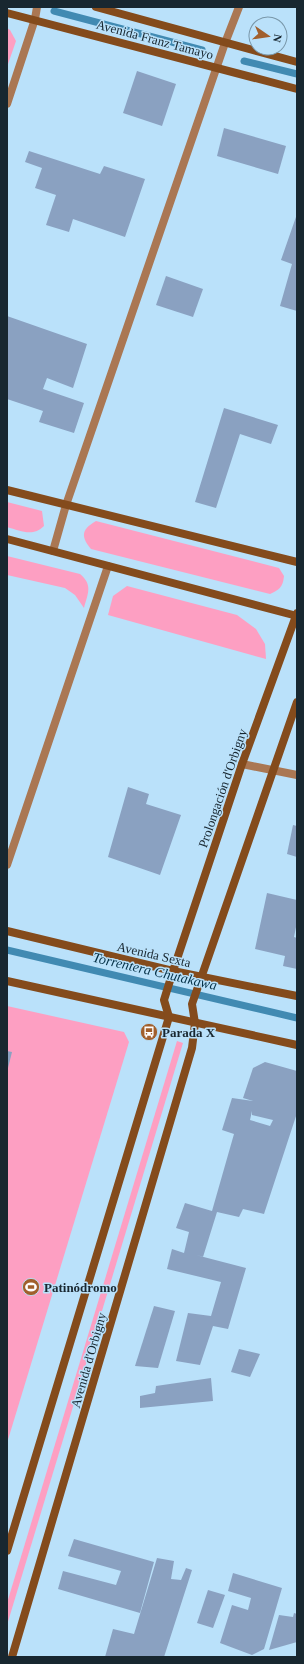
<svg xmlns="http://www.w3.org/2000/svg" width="304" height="1664" font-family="'Times New Roman',serif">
  <rect width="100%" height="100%" fill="#bae1fa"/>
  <!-- green -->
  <g fill="#fd9fc2">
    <path d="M7,28L10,30L16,41L7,67Z"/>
    <path d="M7,502L42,511L44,526C33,537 21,531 7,527Z"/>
    <path d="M96,521L279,568L284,576C283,587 279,590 270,594L91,549C80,536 82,529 96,521Z"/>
    <path d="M7,556L80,574C93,585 88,593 84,608L75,595L65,588L7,575Z"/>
    <path d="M127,586L237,615L256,629L265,644L266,659L108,615L113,596Z"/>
    <path d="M7,1006L124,1032L129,1042L7,1443Z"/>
    <path d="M177,1041L183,1043L7,1625V1603Z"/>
  </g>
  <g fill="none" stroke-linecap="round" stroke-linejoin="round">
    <!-- stream -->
    <g stroke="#418ab2" stroke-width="7">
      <path d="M54,11L202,50"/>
      <path d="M244,61L297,74"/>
      <path d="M7,950L297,1018"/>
    </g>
  </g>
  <!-- building -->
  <g fill="#8aa1c1" fill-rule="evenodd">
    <path d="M137,71L176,84L162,126L123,113Z"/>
    <path d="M224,128L286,146L278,174L217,156Z"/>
    <path d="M29,151L100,174L104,166L145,179L125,237L73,219L69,232L46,225L56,195L35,188L42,168L25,162Z"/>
    <path d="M297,214V311L280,306L292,264L281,260Z"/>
    <path d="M166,276L203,289L193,317L156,305Z"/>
    <path d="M7,316L87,344L73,388L47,378L43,389L84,403L74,433L39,422L43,411L7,399Z"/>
    <path d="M224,408L278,425L271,444L240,434L216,508L195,502Z"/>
    <path d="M128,787L149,794L146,804L181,815L160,875L108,857Z"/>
    <path d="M293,825L297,826V857L287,854Z"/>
    <path d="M267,893L297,900V922L294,937L297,938V969L283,966L285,956L255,949Z"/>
    <path d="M7,1051L12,1052L8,1068H7Z"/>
    <path d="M265,1062L297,1071V1113L264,1214L243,1209L239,1217L217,1212L203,1257L196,1255L246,1268L228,1329L213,1326L200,1365L176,1361L188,1313L211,1316L221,1282L167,1269L172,1249L184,1253L189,1232L176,1228L185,1203L212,1211L234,1134L222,1130L232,1098L253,1101L243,1098L253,1068ZM252,1111V1115L273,1120L270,1126L250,1120Z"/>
    <path d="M154,1306L175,1311L158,1368L135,1366Z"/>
    <path d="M239,1349L260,1354L250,1377L231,1372Z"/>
    <path d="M211,1378L213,1401L140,1408V1396L155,1393L156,1386Z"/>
    <path d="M74,1539L154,1562L140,1613L58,1589L63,1571L116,1585L121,1571L68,1556Z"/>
    <path d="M157,1558L174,1561L171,1579L181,1580L186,1568L192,1570L164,1657H105L113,1629L134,1634Z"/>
    <path d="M233,1573L282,1588L264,1649L252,1655L220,1643L232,1605L248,1610L251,1598L228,1591Z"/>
    <path d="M208,1590L225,1595L213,1628L197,1623Z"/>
    <path d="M294,1613L297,1614V1642L269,1650L279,1615L293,1617Z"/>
  </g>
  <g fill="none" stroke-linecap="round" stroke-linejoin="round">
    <!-- street -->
    <g stroke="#aa7753" stroke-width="8">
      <path d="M7,104L35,19L37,7"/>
      <path d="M53,551L66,505L225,43L239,7"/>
      <path d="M242,764L297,775"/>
      <path d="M7,865L108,566"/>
    </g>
    <!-- secondary -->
    <g stroke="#844b1c" stroke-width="8">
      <path d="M96,7L297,62"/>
      <path d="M7,13L297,89"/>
      <path d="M7,490L297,562"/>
      <path d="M7,539L297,616"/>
      <path d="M7,931L173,971L297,996"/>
      <path d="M7,981L297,1045"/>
      <path d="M7,1551L169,1017L164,1000L173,971L242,764L297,613"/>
      <path d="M12,1657L192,1048L195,1023L192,1004L297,702"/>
    </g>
  </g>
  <!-- icons -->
  <defs>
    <symbol id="bus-disc" viewBox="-11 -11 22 22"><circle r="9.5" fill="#a15f2c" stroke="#bae1fa"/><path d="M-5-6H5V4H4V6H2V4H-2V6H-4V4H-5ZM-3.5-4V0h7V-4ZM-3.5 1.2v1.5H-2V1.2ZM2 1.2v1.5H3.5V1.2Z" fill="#fff"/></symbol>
    <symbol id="stadium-disc" viewBox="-11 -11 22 22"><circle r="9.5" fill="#a15f2c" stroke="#bae1fa"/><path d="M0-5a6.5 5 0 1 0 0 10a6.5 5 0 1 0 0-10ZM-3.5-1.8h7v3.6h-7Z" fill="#fff"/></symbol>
  </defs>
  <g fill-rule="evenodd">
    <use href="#bus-disc" x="139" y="1022" width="20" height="20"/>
    <use href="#stadium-disc" x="21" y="1277" width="20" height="20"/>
  </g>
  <g text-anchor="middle" stroke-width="3" stroke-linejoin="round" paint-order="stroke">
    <!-- street labels -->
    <g font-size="13" fill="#182730" stroke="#bae1fa">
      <text transform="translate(155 39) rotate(15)" y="5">Avenida Franz Tamayo</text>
      <text transform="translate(222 788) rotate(-71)" y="5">Prolongación d'Orbigny</text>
      <text transform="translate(154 954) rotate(13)" y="5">Avenida Sexta</text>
      <text transform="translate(88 1360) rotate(-74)" y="5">Avenida d'Orbigny</text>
    </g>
    <!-- poi labels -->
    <g font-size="13" font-weight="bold" fill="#182730" stroke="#bae1fa" text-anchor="start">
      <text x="162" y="1037">Parada X</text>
      <text x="44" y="1292">Patinódromo</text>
    </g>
    <!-- water labels -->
    <g font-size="14" font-style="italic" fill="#033046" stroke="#bae1fa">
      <text transform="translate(155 971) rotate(13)" y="5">Torrentera Chutakawa</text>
    </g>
  </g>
  <!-- border -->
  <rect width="304" height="1664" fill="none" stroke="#182730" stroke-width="16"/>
  <!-- north arrow -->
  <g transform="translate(268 36) rotate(103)"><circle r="19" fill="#bae1fa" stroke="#7997a9"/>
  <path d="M0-3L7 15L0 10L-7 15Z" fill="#a15f2c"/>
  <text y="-6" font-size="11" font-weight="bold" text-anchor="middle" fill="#182730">N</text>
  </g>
</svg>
